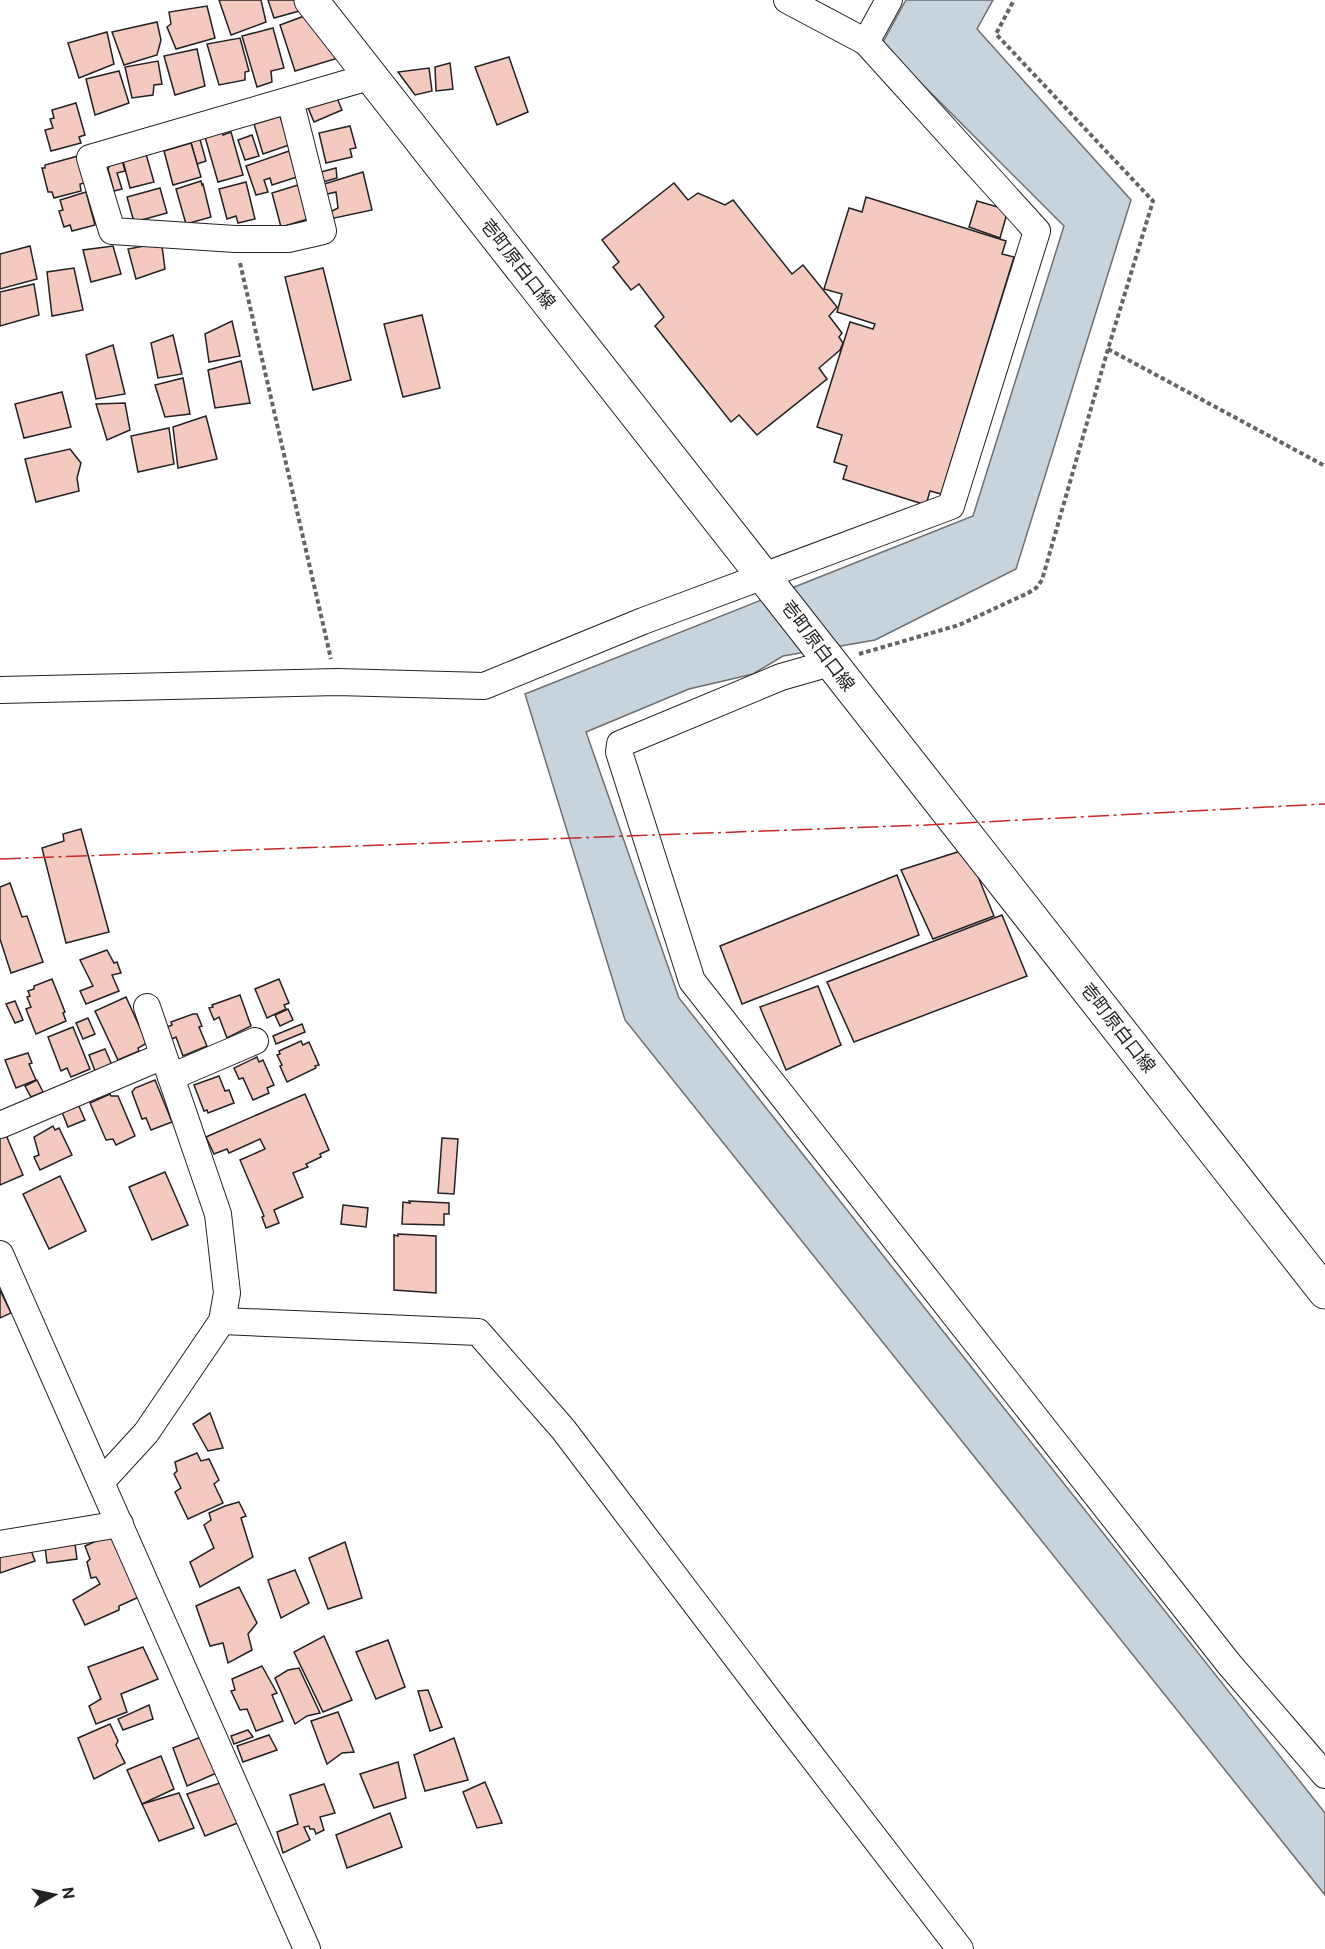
<svg xmlns="http://www.w3.org/2000/svg" width="1325" height="1949" font-family="'DM Sans','Noto Sans JP',sans-serif">
  <rect width="100%" height="100%" fill="#fff"/>
  <!-- water -->
  <path fill="#c7d3dd" stroke="#6f6f6f" stroke-width="1.5" d="M906,0H993L977,29L1131,200L1016,569L875,640L783,656L753,674L689,689L586,732L679,998L1325,1813V1895L625,1020L525,694L973,516L1064,226L882,44Z"/>
  <!-- building -->
  <g fill="#f3c9c0" stroke="#222" stroke-width="1.5">
    <path d="M219,0H261L266,22L231,35Z"/>
    <path d="M268,0H310L314,7L274,18Z"/>
    <path d="M207,6L215,38L176,49L167,27L171,24L169,12Z"/>
    <path d="M307,15L345,56L295,71L280,25Z"/>
    <path d="M157,22L161,40L157,55L124,65L112,32Z"/>
    <path d="M273,28L284,68L271,71L272,82L257,87L242,36Z"/>
    <path d="M107,32L114,64L79,78L68,43Z"/>
    <path d="M240,38L249,71L245,72V80L219,85L207,44Z"/>
    <path d="M197,49L205,86L175,95L164,56Z"/>
    <path d="M509,57L528,112L497,125L475,67Z"/>
    <path d="M158,61L162,84L154,85L153,95L132,98L125,67Z"/>
    <path d="M450,63L453,89L436,91L435,67Z"/>
    <path d="M429,68L432,91L415,95L398,72Z"/>
    <path d="M119,71L129,103L95,115L86,79Z"/>
    <path d="M333,88L342,110L314,122L304,98Z"/>
    <path d="M76,103L85,135L79,137L81,143L51,151L45,130L53,128L50,119L54,118L52,110Z"/>
    <path d="M280,116L289,145L263,154L254,124Z"/>
    <path d="M350,126L356,148L350,149L352,157L326,163L319,133Z"/>
    <path d="M222,132L223,135L231,132L243,175L218,182L205,137Z"/>
    <path d="M252,135L259,156L245,160L238,140Z"/>
    <path d="M199,136L206,161L197,164L190,139Z"/>
    <path d="M191,143L201,177L173,185L164,151Z"/>
    <path d="M289,151L297,177L272,185L270,178L264,180L268,192L256,195L246,166Z"/>
    <path d="M146,154L154,182L130,188L123,161Z"/>
    <path d="M78,156L85,183L80,184L81,191L54,198L52,192H48L42,168H45V165Z"/>
    <path d="M122,160L125,171L117,173L122,189L114,191L108,169L111,163Z"/>
    <path d="M336,168L337,178L319,183L317,173Z"/>
    <path d="M363,172L372,210L330,219L328,213L338,208L336,192L323,195L321,185Z"/>
    <path d="M201,181L202,185L203,184L211,217L186,224L176,189Z"/>
    <path d="M246,182L255,219L238,223L236,216L227,219L219,189Z"/>
    <path d="M674,183L688,200L698,193L725,205L733,200L792,274L803,265L837,307L829,316L842,333L839,337L843,343L840,350L819,368L827,379L757,435L739,415L731,422L655,326L664,317L639,284L631,290L613,267L619,262L602,240Z"/>
    <path d="M298,185L308,219L281,227L272,193Z"/>
    <path d="M160,188L167,213L134,222L127,197Z"/>
    <path d="M86,192L95,225L72,231L70,225L64,227L59,211L63,210L60,200Z"/>
    <path d="M866,197L1006,241L1002,254L1014,257L941,494L930,491L926,505L843,479L847,466L834,462L842,435L817,427L850,322L873,329L875,324L837,312L842,294L824,289L849,208L862,212Z"/>
    <path d="M977,201L1008,210L1000,238L969,227Z"/>
    <path d="M30,246L37,279L0,289V254Z"/>
    <path d="M113,246L121,274L91,282L83,250Z"/>
    <path d="M144,246H162L165,269L136,279L128,249Z"/>
    <path d="M74,268L83,310L52,316L47,272Z"/>
    <path d="M323,268L351,380L313,390L285,277Z"/>
    <path d="M34,284L39,315L0,326V292Z"/>
    <path d="M422,315L440,388L403,397L384,324Z"/>
    <path d="M232,321L240,356L209,362L205,334Z"/>
    <path d="M173,335L182,374L158,378L151,343Z"/>
    <path d="M113,345L125,394L96,399L86,355Z"/>
    <path d="M241,361L250,403L215,408L208,370Z"/>
    <path d="M183,378L190,414L165,417L155,385Z"/>
    <path d="M62,392L71,427L24,438L15,404Z"/>
    <path d="M125,403L130,430L107,440L96,404Z"/>
    <path d="M206,416L217,459L178,468L173,427Z"/>
    <path d="M169,428L174,464L138,472L131,436Z"/>
    <path d="M70,449L81,463L77,478L79,491L36,502L25,459Z"/>
    <path d="M81,829L109,932L66,943L42,848L64,841L63,834Z"/>
    <path d="M967,849L994,916L933,939L901,870Z"/>
    <path d="M897,875L919,935L742,1004L720,946Z"/>
    <path d="M10,883L22,917L27,916L43,962L11,973L0,939V887Z"/>
    <path d="M1002,915L1027,976L854,1042L827,982Z"/>
    <path d="M107,950L114,963L117,962L121,973L112,975L119,991L86,1004L80,991L93,986L80,960Z"/>
    <path d="M52,979L65,1012L63,1013L66,1021L36,1034L26,1009L31,1007L27,997L30,996L28,991L34,989V986Z"/>
    <path d="M279,979L289,1003L284,1005L286,1009L267,1018L255,989Z"/>
    <path d="M818,986L841,1045L786,1070L760,1007Z"/>
    <path d="M240,995L251,1026L227,1038L219,1017L214,1020L209,1008L213,1007L212,1005Z"/>
    <path d="M126,997L147,1043L138,1048L139,1051L118,1060L95,1011Z"/>
    <path d="M15,1001L23,1020L15,1023L6,1004Z"/>
    <path d="M288,1009L293,1020L280,1026L275,1015Z"/>
    <path d="M193,1014H197L202,1026L199,1027L207,1046L183,1056L176,1037L172,1039L167,1027L172,1025L171,1022Z"/>
    <path d="M88,1018L95,1034L83,1039L76,1023Z"/>
    <path d="M302,1024L305,1032L276,1044L273,1036Z"/>
    <path d="M73,1027L90,1069L71,1077L67,1068L61,1071L48,1037Z"/>
    <path d="M301,1041L303,1045L309,1042L319,1065L315,1066L316,1068L287,1082L280,1066L282,1065L277,1055L280,1054L279,1051Z"/>
    <path d="M105,1049L112,1065L95,1071L89,1055Z"/>
    <path d="M28,1053L32,1063L29,1064L36,1080L16,1088L5,1060Z"/>
    <path d="M257,1057L259,1062L263,1060L274,1085L267,1088L269,1093L253,1100L243,1078L239,1079L234,1068Z"/>
    <path d="M219,1076L225,1091L229,1090L234,1103L208,1113L207,1110L204,1111L194,1085Z"/>
    <path d="M37,1080L43,1092L31,1097L25,1086Z"/>
    <path d="M155,1080L172,1122L151,1130L146,1118L142,1119L132,1092L135,1088Z"/>
    <path d="M110,1094L111,1096H118L135,1136L116,1145L113,1139L106,1140L90,1103Z"/>
    <path d="M305,1094L329,1150L320,1154L321,1157L306,1164L308,1167L293,1173L303,1197L274,1210L279,1223L266,1228L262,1217L264,1216L240,1160L265,1149L260,1139L229,1153L227,1149L214,1154L206,1137Z"/>
    <path d="M78,1104L85,1120L68,1127L62,1112Z"/>
    <path d="M53,1126L55,1130L59,1128L72,1155L40,1170L34,1157L39,1155L34,1137Z"/>
    <path d="M6,1135L23,1175L0,1185V1137Z"/>
    <path d="M442,1138L458,1139L454,1194L438,1193Z"/>
    <path d="M165,1172L188,1225L152,1240L129,1187Z"/>
    <path d="M60,1176L86,1231L49,1249L23,1194Z"/>
    <path d="M409,1201L449,1203V1214H444V1225L402,1224L403,1202L410,1203Z"/>
    <path d="M343,1205L368,1208L366,1227L341,1224Z"/>
    <path d="M398,1234L436,1236V1293L394,1290V1235L398,1236Z"/>
    <path d="M0,1290L11,1313L0,1318Z"/>
    <path d="M210,1413L223,1448L208,1451L193,1424Z"/>
    <path d="M197,1453L201,1461L209,1459L219,1480L214,1484L223,1503L188,1519L175,1492L181,1488L174,1474L177,1471L175,1462Z"/>
    <path d="M239,1502L246,1516L241,1518L253,1557L200,1587L190,1562L214,1548L204,1525L211,1520L209,1513L225,1506Z"/>
    <path d="M114,1533L141,1596L119,1606V1610L85,1625L73,1600L100,1584L96,1577L91,1578L87,1562L90,1559L85,1546Z"/>
    <path d="M74,1537L77,1559L47,1563L44,1539Z"/>
    <path d="M345,1542L362,1598L328,1609L309,1558Z"/>
    <path d="M29,1545L35,1561L0,1573V1555Z"/>
    <path d="M295,1570L309,1603L281,1618L268,1580Z"/>
    <path d="M239,1587L257,1623L248,1634L252,1650L228,1663L223,1643L210,1646L196,1606Z"/>
    <path d="M324,1636L352,1700L323,1712L294,1652Z"/>
    <path d="M388,1640L405,1687L376,1699L356,1652Z"/>
    <path d="M143,1647L158,1679L121,1694L127,1712L96,1724L89,1706L101,1699L88,1667Z"/>
    <path d="M262,1666L277,1693L272,1695L283,1721L256,1731L247,1709L240,1710L231,1691L235,1690L232,1679Z"/>
    <path d="M299,1668L320,1713L307,1716L295,1724L275,1678L288,1670Z"/>
    <path d="M428,1690L442,1727L430,1731L418,1691Z"/>
    <path d="M149,1705L153,1719L123,1730L118,1719Z"/>
    <path d="M338,1712L354,1752L342,1753L327,1764L311,1721Z"/>
    <path d="M110,1724L118,1741L116,1745L125,1763L94,1779L78,1738Z"/>
    <path d="M248,1730L253,1737L234,1744L231,1736Z"/>
    <path d="M206,1735L221,1771L187,1786L173,1748Z"/>
    <path d="M269,1735L277,1750L243,1762L237,1746Z"/>
    <path d="M454,1738L468,1780L425,1791L414,1755Z"/>
    <path d="M161,1756L174,1789L142,1804L127,1770Z"/>
    <path d="M398,1762L406,1798L374,1808L360,1774Z"/>
    <path d="M223,1782L240,1822L205,1836L187,1794Z"/>
    <path d="M485,1782L502,1823L477,1828L463,1792Z"/>
    <path d="M324,1784L335,1813L320,1817L324,1830L316,1834L314,1829H310L309,1826L304,1827L310,1840L283,1853L277,1832L298,1824L290,1795Z"/>
    <path d="M179,1793L194,1828L159,1841L142,1804Z"/>
    <path d="M390,1813L402,1847L347,1868L336,1835Z"/>
  </g>
  <g fill="none" stroke-linecap="round" stroke-linejoin="round">
    <defs>
      <g id="minor">
        <path d="M866,42L889,0"/>
        <path d="M290,100L323,231L288,239H235L112,231L90,158L372,76"/>
        <path d="M830,663L781,677L620,744L619,752L692,981L1229,1664L1325,1775"/>
        <path d="M0,690L337,682L484,686L643,621L951,506L1037,231L866,42L787,0"/>
        <path d="M171,1077L255,1041"/>
        <path d="M0,1125L163,1056"/>
        <path d="M0,1254L307,1949"/>
        <path d="M222,1321L478,1332L563,1429L777,1711L960,1949"/>
        <path d="M101,1482L146,1433L222,1321L227,1293L218,1214L147,1007"/>
        <path d="M0,1544L120,1524"/>
      </g>
      <path id="major" d="M311,0L1325,1292"/>
    </defs>
    <!-- minor casing -->
    <use href="#minor" stroke="#222" stroke-width="28"/>
    <!-- major casing -->
    <use href="#major" stroke="#222" stroke-width="35"/>
    <!-- path -->
    <g stroke="#646464" stroke-width="4" stroke-dasharray="4.5 3" stroke-linecap="butt">
      <path d="M240,263L331,659"/>
      <path d="M1108,349L1325,466"/>
      <path d="M859,654L959,625L1028,593L1036,588L1042,580L1108,349L1153,201L996,34L1014,0"/>
    </g>
    <!-- minor -->
    <use href="#minor" stroke="#fff" stroke-width="26"/>
    <!-- major -->
    <use href="#major" stroke="#fff" stroke-width="33"/>
    <!-- power -->
    <path stroke="#c62828" stroke-width="1.5" stroke-dasharray="21 4.5 3 4.5" stroke-linecap="butt" d="M0,859L927,825L1325,804"/>
  </g>
  <g text-anchor="middle" stroke-width="4.5" stroke-linejoin="round" paint-order="stroke">
    <!-- street labels -->
    <g font-size="18" fill="#222" stroke="#fff">
      <text transform="translate(518 264) rotate(52)" y="6">壱町原白口線</text>
      <text transform="translate(818 646) rotate(53)" y="6">壱町原白口線</text>
      <text transform="translate(1118 1028) rotate(52)" y="6">壱町原白口線</text>
    </g>
  </g>
  <!-- north arrow -->
  <g transform="translate(54 1895) rotate(82)" stroke="#ffffff" stroke-width="4.5" paint-order="stroke">
  <path d="M0-4.5L10 22L0 15L-10 22Z" fill="#222222"/>
  <text y="-9" font-size="16" font-weight="bold" text-anchor="middle" fill="#222222">N</text>
  </g>
</svg>
